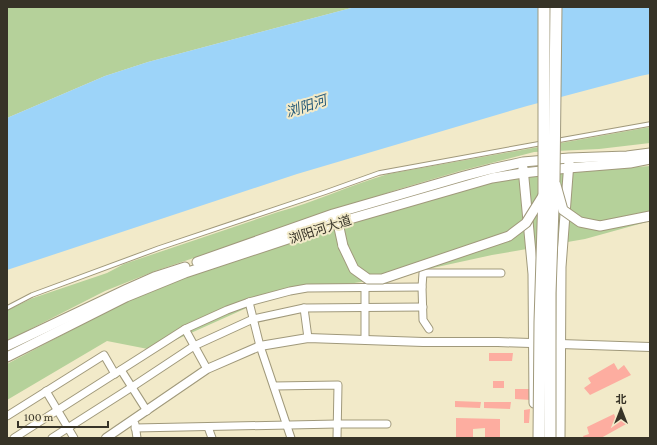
<svg xmlns="http://www.w3.org/2000/svg" width="657" height="445" font-family="'Crimson Pro','Noto Sans SC',serif">
  <rect width="100%" height="100%" fill="#f2eac9"/>
  <!-- green -->
  <g fill="#b5d19a">
    <path d="M7,7H355L148,62L105,76L7,118Z"/>
    <path d="M650,127V143L599,149L534,152L460,171L396,190L155,271L105,291L7,341V310L33,298L107,273L124,264L278,212C315,202 350,185 388,174Z"/>
    <path d="M650,166V221L585,239L492,255L382,279L278,294L153,350L107,341L7,400V364L159,284L492,178Z"/>
  </g>
  <!-- water -->
  <path fill="#9dd4f9" d="M355,7H650V74L640,76L527,106L297,174L7,270V118L105,76L148,62Z"/>
  <!-- building -->
  <g fill="#fdada0">
    <path d="M489,353H513L512,361H489Z"/>
    <path d="M614,363L618,370L624,365L631,375L590,395L584,388L591,383L588,378Z"/>
    <rect x="493" y="381" width="11" height="7"/>
    <path d="M515,389H531V400L515,399Z"/>
    <path d="M455,401L481,402L480,408L455,407Z"/>
    <path d="M484,402H511L510,409L484,408Z"/>
    <path d="M530,409L529,423H524V410Z"/>
    <path d="M614,414L616,419L624,414L628,423L601,438H584L583,436L589,434L587,427Z"/>
    <path d="M456,418L500,419V438H485V428L473,429V438H456Z"/>
  </g>
  <g fill="none" stroke-linecap="round" stroke-linejoin="round">
    <defs>
      <g id="service">
        <path d="M555,141L650,124"/>
        <path d="M7,308L32,295L159,248L326,192L379,173L543,143"/>
      </g>
      <g id="minor">
        <path d="M249,302L260,346L291,438"/>
        <path d="M304,308L308,338"/>
        <path d="M185,329L207,369"/>
        <path d="M429,329L423,320L422,287L423,273H501"/>
        <path d="M365,340V288"/>
        <path d="M121,370L147,411"/>
        <path d="M274,386L338,385L337,438"/>
        <path d="M46,391L74,438"/>
        <path d="M7,416L104,355L115,374"/>
        <path d="M135,424L137,438"/>
        <path d="M208,427L212,438"/>
        <path d="M135,428L337,424H387"/>
        <path d="M14,438L185,329L227,310L249,302L290,291L307,288L422,287"/>
        <path d="M52,438L132,387L194,346L253,319L304,308L423,307"/>
      </g>
      <path id="tertiary" d="M106,438L207,369L260,346L308,338L423,342H498L650,347"/>
      <g id="secondary">
        <path d="M523,168L533,274L534,403"/>
        <path d="M335,218L338,223L343,246"/>
        <path d="M197,262L333,214L464,176L491,169L523,162L569,158L627,156L650,153"/>
        <path d="M7,346L127,289L154,277L185,267"/>
        <path d="M7,357L126,297L185,273L336,223L492,178L523,173L568,168L630,163L650,159"/>
        <path d="M560,438L561,267L569,162"/>
      </g>
    </defs>
    <!-- service casing -->
    <use href="#service" stroke="#a0997b" stroke-width="5.5"/>
    <!-- minor casing -->
    <use href="#minor" stroke="#a0997b" stroke-width="9"/>
    <!-- tertiary casing -->
    <use href="#tertiary" stroke="#a0997b" stroke-width="10"/>
    <!-- secondary casing -->
    <use href="#secondary" stroke="#a0997b" stroke-width="11"/>
    <!-- service -->
    <use href="#service" stroke="#fff" stroke-width="3.5"/>
    <!-- minor -->
    <use href="#minor" stroke="#fff" stroke-width="7"/>
    <!-- tertiary -->
    <use href="#tertiary" stroke="#fff" stroke-width="8"/>
    <!-- secondary -->
    <use href="#secondary" stroke="#fff" stroke-width="9"/>
    <defs>
      <g id="secondary-bridge">
        <path d="M556,185L563,210L580,222L600,226L650,216"/>
        <path d="M343,246L354,269L368,279H382L509,236L526,223L544,194"/>
      </g>
      <g id="trunk-bridge">
        <path d="M539,438L540,322L544,194V7"/>
        <path d="M550,438V293L554,179L556,7"/>
      </g>
    </defs>
    <!-- secondary-bridge casing -->
    <use href="#secondary-bridge" stroke="#a0997b" stroke-width="11" stroke-linecap="butt"/>
    <!-- trunk-bridge casing -->
    <use href="#trunk-bridge" stroke="#a0997b" stroke-width="13" stroke-linecap="butt"/>
    <!-- secondary-bridge -->
    <use href="#secondary-bridge" stroke="#fff" stroke-width="9"/>
    <!-- trunk-bridge -->
    <use href="#trunk-bridge" stroke="#fff" stroke-width="11"/>
  </g>
  <g text-anchor="middle" stroke-width="4" stroke-linejoin="round" paint-order="stroke">
    <!-- street labels -->
    <g font-size="13" fill="#373327" stroke="#f2eac9">
      <text transform="translate(320 229) rotate(-18)" y="5">浏阳河大道</text>
    </g>
    <!-- water labels -->
    <g font-size="14" font-style="italic" fill="#245978" stroke="#f2eac9">
      <text transform="translate(306 106) rotate(-18)" y="5">浏阳河</text>
    </g>
  </g>
  <!-- border -->
  <rect width="657" height="445" fill="none" stroke="#373327" stroke-width="16"/>
  <!-- north arrow -->
  <g transform="translate(621 409)" stroke="#f2eac9" stroke-width="3" paint-order="stroke">
  <path d="M0-3L7 15L0 10L-7 15Z" fill="#373327"/>
  <text y="-6" font-size="11" font-weight="bold" text-anchor="middle" fill="#373327">北</text>
  </g>
  <!-- scale -->
  <path d="M18 421v6h90v-6" fill="none" stroke="#373327" stroke-width="2"/>
  <text x="24" y="421" font-size="12" fill="#373327" stroke="#f2eac9" stroke-width="3" paint-order="stroke">100 m</text>
</svg>
